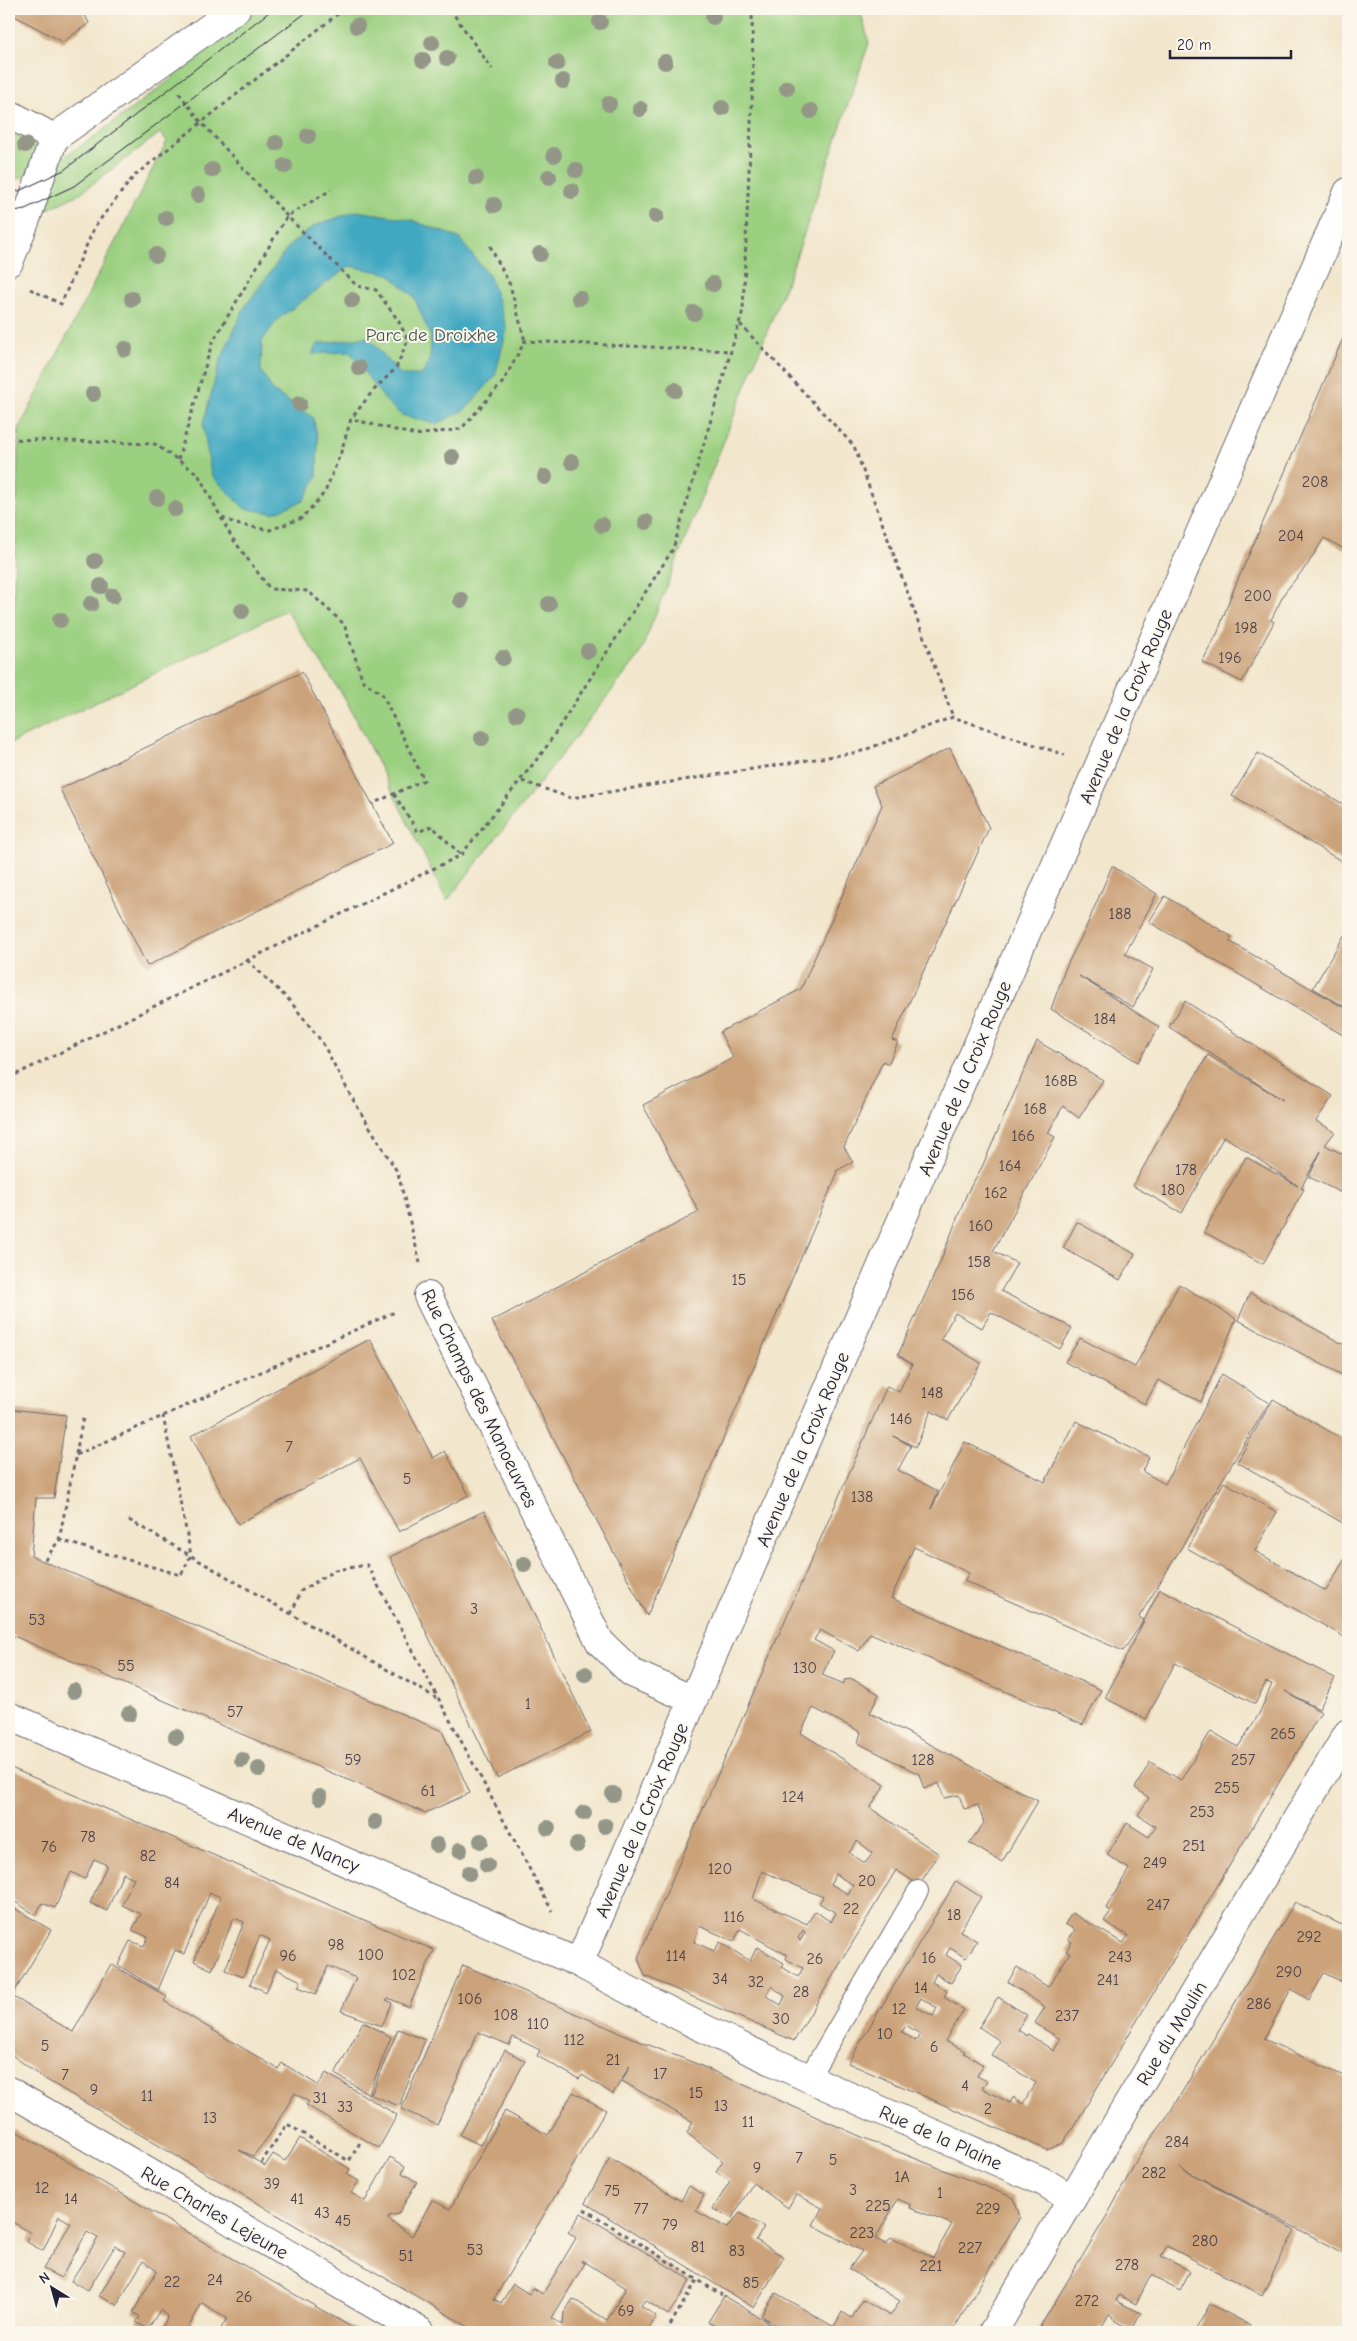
<svg xmlns="http://www.w3.org/2000/svg" width="1357" height="2341" font-family="'Comic Neue',sans-serif">
  <rect width="100%" height="100%" fill="#fbf7ec"/>
  <filter id="ink" filterUnits="userSpaceOnUse"><feTurbulence type="fractalNoise" baseFrequency=".02" numOctaves="2"/><feDisplacementMap in="SourceGraphic" scale="10" xChannelSelector="R" yChannelSelector="G"/><feConvolveMatrix kernelMatrix="1 2 1 2 8 2 1 2 1" color-interpolation-filters="sRGB"/></filter>
  <filter id="wash" filterUnits="userSpaceOnUse"><feTurbulence type="fractalNoise" baseFrequency=".0096" numOctaves="4" result="noise"/><feDisplacementMap in="SourceGraphic" scale="20" xChannelSelector="R" yChannelSelector="G"/><feGaussianBlur stdDeviation="1.12" result="paint"/><feColorMatrix in="noise" values="0 0 0 0 0 0 0 0 0 0 0 0 0 0 0 0 0 1.4 0 .05"/><feComposite in="paint" operator="in"/></filter>
  <g filter="url(#wash)">
    <rect width="100%" height="100%" fill="#f2e6cc"/>
    <!-- green -->
    <g fill="#9cd081" stroke="#5f795e">
      <path d="M238,9H860L869,43L793,266L639,656L447,901L346,700L286,610L9,744L19,429L167,141L160,133L79,194L32,217L59,160L94,137L174,77L163,62Z"/>
      <path d="M9,114L54,138L43,169L9,182Z"/>
    </g>
    <!-- water -->
    <path fill="#41a8c1" stroke="#32657e" d="M356,211L409,219L459,238L490,277L507,329L495,376L466,409L437,424L401,415L385,400L350,352L312,354L317,344L368,337L401,375H422L430,359L431,337L414,297L389,274L350,266L278,319L262,341L261,370L273,391L313,417L318,440L317,477L303,501L273,513L245,509L211,475L203,424L220,361L244,308L290,245L314,226Z"/>
    <g id="blocks">
      <!-- building -->
      <g fill="#cba279" fill-rule="evenodd">
        <path d="M9,9H82L89,23L63,42L9,13Z"/>
        <path d="M1348,327V551L1324,538L1308,564L1285,592L1271,620L1274,622L1242,682L1202,662L1218,632L1230,598Z"/>
        <path d="M302,672L393,843L147,966L60,789Z"/>
        <path d="M950,748L989,828L892,1040L898,1042L888,1064L883,1061L844,1147L853,1162L836,1171L837,1174L647,1616L492,1321L699,1212L643,1105L733,1058L720,1032L801,989L882,805L873,786Z"/>
        <path d="M1258,753L1348,807V865L1232,796Z"/>
        <path d="M1112,866L1157,894L1125,954L1153,969L1133,1007L1079,976L1159,1027L1138,1062L1051,1009L1066,967L1084,932Z"/>
        <path d="M1165,896L1232,937L1229,941L1348,1010V1038L1149,922Z"/>
        <path d="M1348,929V1009L1313,988Z"/>
        <path d="M1185,1001L1333,1096L1316,1121L1335,1132L1325,1145L1348,1157V1196L1309,1177L1321,1151L1301,1188L1304,1189L1263,1264L1204,1232L1246,1157L1298,1186L1224,1136L1182,1213L1133,1186L1175,1110L1208,1055L1283,1100L1169,1027Z"/>
        <path d="M1037,1041L1103,1080L1079,1118L1063,1106L1048,1133L1055,1137L993,1251L1017,1263L1001,1291L1072,1328L1060,1349L991,1312L982,1328L955,1313L941,1339L981,1363L948,1420L931,1411L916,1447L893,1436L911,1446L898,1470L938,1491L931,1509L965,1442L1045,1482L1076,1421L1149,1457L1142,1471L1165,1484L1222,1374L1269,1403L1139,1617L1144,1620L1123,1651L964,1581L969,1573L914,1547L891,1598L1101,1690L1083,1725L870,1633L859,1651L820,1630L814,1640L834,1651L822,1675L844,1684V1680L852,1679L879,1694L870,1713L1038,1801L1002,1862L969,1843L984,1823L978,1805L964,1809L959,1795L944,1798L939,1783L924,1789L919,1774L858,1743L861,1732L813,1708L801,1733L885,1785L870,1808L939,1854L919,1885L896,1870L794,2041L645,1976L638,1958L887,1386L899,1392L912,1364L898,1355L941,1260L967,1193L982,1167ZM857,1841L873,1853L865,1863L849,1853ZM762,1871L823,1897L819,1903L836,1913L831,1922L815,1911L807,1924L753,1899ZM835,1874L853,1885L848,1894L831,1884ZM699,1926L734,1941L740,1929L787,1955L786,1959L803,1968L798,1977L782,1967L784,1963L757,1947L750,1961L720,1942L714,1951L694,1942ZM803,1930L805,1932L800,1941L798,1938ZM771,1986L785,1996L781,2005L766,1996Z"/>
        <path d="M1077,1222L1135,1254L1120,1280L1063,1248Z"/>
        <path d="M1179,1284L1236,1319L1201,1402L1158,1380L1145,1404L1065,1362L1080,1338L1135,1367Z"/>
        <path d="M1250,1293L1348,1347V1378L1238,1320Z"/>
        <path d="M370,1339L433,1458L445,1451L469,1495L399,1532L360,1458L238,1524L191,1436Z"/>
        <path d="M1273,1399L1348,1442V1526L1237,1462Z"/>
        <path d="M9,1409L66,1415L54,1498H36L31,1556L442,1731L470,1793L425,1813L9,1634Z"/>
        <path d="M1224,1482L1277,1512L1255,1551L1326,1591L1348,1553V1639L1187,1548Z"/>
        <path d="M484,1511L591,1732L497,1778L390,1557Z"/>
        <path d="M1160,1589L1335,1678L1319,1709L1285,1691L1321,1712L1076,2123L1063,2143L1047,2150L848,2063L956,1881L981,1897L960,1931L977,1941L966,1958L950,1948L946,1955L962,1965L951,1983L936,1974L932,1982L947,1991L944,1997L964,2010L945,2041L965,2051L964,2053L983,2065L977,2076L987,2081L982,2088L1010,2103L1013,2097L1023,2104L1029,2093L1036,2083L991,2055L1000,2041L979,2027L998,1997L1027,2015L1018,2030L1027,2036L1028,2034L1054,2051L1060,2039L1035,2023L1045,2007L1008,1982L1017,1967L1048,1987L1070,1953L1066,1951L1072,1942L1068,1940L1075,1930L1065,1924L1072,1913L1123,1943L1128,1936L1104,1921L1111,1911L1106,1908L1129,1869L1107,1855L1127,1823L1149,1837L1156,1827L1138,1815L1149,1798L1135,1788L1150,1762L1181,1780L1211,1731L1238,1747L1259,1714L1272,1684L1266,1682L1255,1704L1175,1663L1146,1719L1105,1698ZM921,1998L937,2008L933,2016L916,2007ZM906,2025L920,2034L916,2041L902,2032Z"/>
        <path d="M9,1767L434,1950L409,2007L388,1998L386,2000L392,2003L382,2026L341,2011L356,1978L328,1966L316,1994L298,1987L301,1981L276,1969L266,1992L250,1984L270,1940L260,1935L243,1977L225,1970L244,1922L234,1918L212,1970L194,1961L221,1897L210,1893L184,1954L175,1950L158,1990L118,1965L130,1941L144,1946L148,1937L132,1930L141,1914L122,1905L134,1878L123,1873L107,1911L90,1903L107,1865L94,1859L85,1879L71,1872L55,1908L42,1903L36,1915L9,1898Z"/>
        <path d="M1295,1902L1348,1928V1985L1324,1973L1309,2000L1291,1989L1264,2039L1348,2078V2255L1179,2167L1295,2230L1262,2295L1167,2246L1161,2256L1190,2271L1180,2290L1151,2275L1136,2304L1119,2295L1116,2301L1141,2313L1132,2330L1115,2321L1113,2316L1109,2314L1101,2328L1099,2327L1096,2332H1037L1109,2212L1143,2149L1166,2119Z"/>
        <path d="M9,1905L51,1930L12,1996L73,2032L111,1964L167,1997L164,2001L278,2069L282,2063L318,2085L326,2073L397,2115L379,2148L306,2105L309,2102L295,2093L269,2136L253,2156L239,2150L265,2166L273,2154L285,2161L300,2138L350,2169L347,2174L359,2181L351,2193L365,2201L390,2157L405,2166L402,2173L417,2182L398,2214L389,2216L388,2219L412,2236L432,2200L450,2209L505,2111L548,2135L573,2092L606,2110L494,2299L501,2303L513,2284L529,2294L533,2288L543,2294L576,2238L568,2232L581,2213L691,2280L668,2315L645,2300L641,2306L656,2316L647,2332H478L474,2330L45,2079L9,2053ZM582,2260L626,2288L607,2320L573,2299L564,2313L563,2325L552,2318L585,2263L581,2262Z"/>
        <path d="M463,1965L644,2043L697,2064L864,2138L1014,2198L1020,2217L952,2332H784L780,2330L781,2328L761,2316L776,2293L834,2327L842,2312L852,2318L863,2300L890,2316L900,2301L849,2269L862,2251L813,2225L822,2208L796,2194L788,2208L753,2183L732,2218L713,2209L730,2181L716,2171L723,2161L687,2133L693,2122L622,2081L630,2065L613,2094L582,2075L579,2079L537,2056L540,2050L513,2037L509,2045L478,2032L437,2125L401,2109ZM898,2199L911,2205L910,2208L952,2224L933,2258L891,2238L886,2244L875,2239Z"/>
        <path d="M363,2022L391,2037L369,2094L335,2074Z"/>
        <path d="M398,2029L425,2040L399,2106L371,2095Z"/>
        <path d="M505,2050L525,2061L480,2145L460,2135Z"/>
        <path d="M9,2127L212,2247L360,2332H219L227,2318L202,2303L186,2332L182,2329L180,2332H160L168,2316L160,2310L148,2329L136,2322L140,2317L133,2312L157,2271L143,2261L117,2305L99,2296L125,2252L115,2246L88,2290L71,2281L98,2238L87,2232L61,2278L43,2269L71,2223L59,2216L43,2251L27,2242L31,2233L9,2220Z"/>
        <path d="M610,2158L681,2201L689,2186L704,2195L696,2211L727,2228L740,2213L764,2227L756,2240L784,2257L754,2308L585,2203Z"/>
        <path d="M724,2296L780,2330L779,2332H725L708,2322Z"/>
        <path d="M1210,2304L1250,2325L1246,2332L1195,2331Z"/>
      </g>
    </g>
  </g>
  <g filter="url(#ink)">
    <use href="#blocks" fill-opacity="0" stroke="#6b676e" stroke-width="1"/>
    <g fill="none" stroke-linecap="round" stroke-linejoin="round">
      <defs>
        <path id="service" d="M808,2079L918,1891"/>
        <g id="minor">
          <path d="M9,114L54,138"/>
          <path d="M9,262L26,219L54,138L236,9"/>
          <path d="M428,1296L600,1642L632,1673L693,1700"/>
          <path d="M9,1716L579,1963C729,2047 887,2113 1044,2182L1072,2199"/>
          <path d="M579,1963L1348,192"/>
          <path d="M9,2091L421,2332"/>
          <path d="M993,2332L1348,1733"/>
        </g>
      </defs>
      <!-- service casing -->
      <use href="#service" stroke="#6b676e" stroke-width="22"/>
      <!-- minor casing -->
      <use href="#minor" stroke="#6b676e" stroke-width="30"/>
      <!-- path -->
      <g stroke="#6b676e" stroke-width="3" stroke-dasharray="4 4" stroke-linecap="butt">
        <path d="M450,9L492,69"/>
        <path d="M179,93L201,122L287,216L357,286L376,290L398,320L408,340L396,368L372,392L351,419"/>
        <path d="M490,246L510,285L525,341"/>
        <path d="M30,289L61,304L95,226L134,176L344,9"/>
        <path d="M740,324L854,446L953,717"/>
        <path d="M9,439L155,444L198,474L232,538L270,589L308,591L344,624L363,681L382,694L424,780L372,804"/>
        <path d="M178,460L212,343L287,216L331,190"/>
        <path d="M222,518L240,525L270,530L302,518L325,492L341,452L351,419L416,435L461,429L503,382L525,341L731,351"/>
        <path d="M522,781L571,798L859,752L953,717L1065,755"/>
        <path d="M394,794L418,832L432,826L461,855"/>
        <path d="M247,960L290,1001L322,1042L352,1098L398,1173L420,1263"/>
        <path d="M9,1078L461,855L545,749L673,549L743,310L753,77L752,9"/>
        <path d="M76,1455L397,1311"/>
        <path d="M129,1520L436,1698"/>
        <path d="M59,1540L181,1575L191,1555L163,1416"/>
        <path d="M45,1560L59,1540L83,1418"/>
        <path d="M291,1614L301,1591L335,1570L367,1565L552,1911"/>
        <path d="M261,2163L287,2124L349,2161L361,2141"/>
        <path d="M584,2209L722,2295"/>
        <path d="M666,2332L697,2280"/>
      </g>
      <!-- service -->
      <use href="#service" stroke="#fff" stroke-width="20"/>
      <!-- minor -->
      <use href="#minor" stroke="#fff" stroke-width="28"/>
      <!-- tram -->
      <g stroke="#22223b" stroke-width="1">
        <path d="M9,192L19,191L64,170L273,9"/>
        <path d="M9,212L25,209L74,186L311,9"/>
      </g>
    </g>
    <!-- trees -->
    <g fill="#949788">
      <circle cx="713" cy="17" r="8"/>
      <circle cx="600" cy="22" r="8"/>
      <circle cx="357" cy="26" r="8"/>
      <circle cx="432" cy="43" r="8"/>
      <circle cx="447" cy="58" r="8"/>
      <circle cx="423" cy="60" r="8"/>
      <circle cx="665" cy="62" r="8"/>
      <circle cx="557" cy="63" r="8"/>
      <circle cx="563" cy="81" r="8"/>
      <circle cx="787" cy="88" r="8"/>
      <circle cx="609" cy="104" r="8"/>
      <circle cx="722" cy="108" r="8"/>
      <circle cx="640" cy="109" r="8"/>
      <circle cx="811" cy="111" r="8"/>
      <circle cx="308" cy="136" r="8"/>
      <circle cx="276" cy="143" r="8"/>
      <circle cx="25" cy="145" r="8"/>
      <circle cx="554" cy="155" r="8"/>
      <circle cx="285" cy="166" r="8"/>
      <circle cx="212" cy="170" r="8"/>
      <circle cx="576" cy="170" r="8"/>
      <circle cx="549" cy="177" r="8"/>
      <circle cx="476" cy="178" r="8"/>
      <circle cx="572" cy="191" r="8"/>
      <circle cx="198" cy="195" r="8"/>
      <circle cx="494" cy="205" r="8"/>
      <circle cx="656" cy="216" r="8"/>
      <circle cx="166" cy="218" r="8"/>
      <circle cx="540" cy="254" r="8"/>
      <circle cx="156" cy="255" r="8"/>
      <circle cx="713" cy="284" r="8"/>
      <circle cx="579" cy="298" r="8"/>
      <circle cx="132" cy="299" r="8"/>
      <circle cx="352" cy="300" r="8"/>
      <circle cx="694" cy="313" r="8"/>
      <circle cx="125" cy="349" r="8"/>
      <circle cx="359" cy="368" r="8"/>
      <circle cx="675" cy="390" r="8"/>
      <circle cx="93" cy="394" r="8"/>
      <circle cx="299" cy="404" r="8"/>
      <circle cx="452" cy="457" r="8"/>
      <circle cx="572" cy="462" r="8"/>
      <circle cx="545" cy="477" r="8"/>
      <circle cx="157" cy="498" r="8"/>
      <circle cx="175" cy="509" r="8"/>
      <circle cx="646" cy="522" r="8"/>
      <circle cx="602" cy="525" r="8"/>
      <circle cx="95" cy="561" r="8"/>
      <circle cx="101" cy="586" r="8"/>
      <circle cx="113" cy="596" r="8"/>
      <circle cx="461" cy="600" r="8"/>
      <circle cx="91" cy="604" r="8"/>
      <circle cx="549" cy="604" r="8"/>
      <circle cx="242" cy="611" r="8"/>
      <circle cx="60" cy="620" r="8"/>
      <circle cx="588" cy="651" r="8"/>
      <circle cx="503" cy="658" r="8"/>
      <circle cx="517" cy="714" r="8"/>
      <circle cx="482" cy="738" r="8"/>
      <circle cx="524" cy="1564" r="8"/>
      <circle cx="585" cy="1674" r="8"/>
      <circle cx="74" cy="1691" r="8"/>
      <circle cx="129" cy="1714" r="8"/>
      <circle cx="176" cy="1737" r="8"/>
      <circle cx="242" cy="1760" r="8"/>
      <circle cx="259" cy="1769" r="8"/>
      <circle cx="613" cy="1794" r="8"/>
      <circle cx="320" cy="1797" r="8"/>
      <circle cx="584" cy="1813" r="8"/>
      <circle cx="375" cy="1822" r="8"/>
      <circle cx="605" cy="1826" r="8"/>
      <circle cx="548" cy="1828" r="8"/>
      <circle cx="481" cy="1841" r="8"/>
      <circle cx="437" cy="1845" r="8"/>
      <circle cx="577" cy="1845" r="8"/>
      <circle cx="460" cy="1850" r="8"/>
      <circle cx="487" cy="1865" r="8"/>
      <circle cx="469" cy="1873" r="8"/>
    </g>
  </g>
  <g text-anchor="middle" stroke-width="4" stroke-linejoin="round" paint-order="stroke">
    <!-- number labels -->
    <g font-size="16" fill="#4c424a">
      <text x="1315" y="487">208</text>
      <text x="1291" y="541">204</text>
      <text x="1258" y="601">200</text>
      <text x="1246" y="633">198</text>
      <text x="1230" y="663">196</text>
      <text x="1120" y="919">188</text>
      <text x="1105" y="1024">184</text>
      <text x="1061" y="1086">168B</text>
      <text x="1035" y="1114">168</text>
      <text x="1023" y="1141">166</text>
      <text x="1010" y="1171">164</text>
      <text x="1186" y="1175">178</text>
      <text x="1173" y="1195">180</text>
      <text x="996" y="1198">162</text>
      <text x="981" y="1231">160</text>
      <text x="979" y="1267">158</text>
      <text x="739" y="1285">15</text>
      <text x="963" y="1300">156</text>
      <text x="932" y="1398">148</text>
      <text x="901" y="1424">146</text>
      <text x="289" y="1452">7</text>
      <text x="407" y="1484">5</text>
      <text x="862" y="1502">138</text>
      <text x="474" y="1614">3</text>
      <text x="37" y="1625">53</text>
      <text x="126" y="1671">55</text>
      <text x="805" y="1673">130</text>
      <text x="528" y="1709">1</text>
      <text x="235" y="1717">57</text>
      <text x="1283" y="1739">265</text>
      <text x="353" y="1765">59</text>
      <text x="923" y="1765">128</text>
      <text x="1243" y="1765">257</text>
      <text x="1227" y="1793">255</text>
      <text x="428" y="1796">61</text>
      <text x="793" y="1802">124</text>
      <text x="1202" y="1817">253</text>
      <text x="88" y="1842">78</text>
      <text x="1194" y="1851">251</text>
      <text x="49" y="1852">76</text>
      <text x="148" y="1861">82</text>
      <text x="1155" y="1868">249</text>
      <text x="720" y="1874">120</text>
      <text x="867" y="1886">20</text>
      <text x="172" y="1888">84</text>
      <text x="1158" y="1910">247</text>
      <text x="851" y="1914">22</text>
      <text x="954" y="1920">18</text>
      <text x="734" y="1922">116</text>
      <text x="1309" y="1942">292</text>
      <text x="336" y="1950">98</text>
      <text x="371" y="1960">100</text>
      <text x="288" y="1961">96</text>
      <text x="676" y="1961">114</text>
      <text x="1120" y="1962">243</text>
      <text x="929" y="1963">16</text>
      <text x="815" y="1964">26</text>
      <text x="1289" y="1977">290</text>
      <text x="404" y="1980">102</text>
      <text x="720" y="1984">34</text>
      <text x="1108" y="1985">241</text>
      <text x="756" y="1987">32</text>
      <text x="921" y="1993">14</text>
      <text x="801" y="1997">28</text>
      <text x="470" y="2004">106</text>
      <text x="1259" y="2009">286</text>
      <text x="899" y="2014">12</text>
      <text x="506" y="2020">108</text>
      <text x="1067" y="2021">237</text>
      <text x="781" y="2024">30</text>
      <text x="538" y="2029">110</text>
      <text x="885" y="2039">10</text>
      <text x="574" y="2045">112</text>
      <text x="45" y="2051">5</text>
      <text x="934" y="2052">6</text>
      <text x="613" y="2065">21</text>
      <text x="660" y="2079">17</text>
      <text x="65" y="2080">7</text>
      <text x="965" y="2091">4</text>
      <text x="94" y="2095">9</text>
      <text x="696" y="2098">15</text>
      <text x="147" y="2101">11</text>
      <text x="320" y="2103">31</text>
      <text x="721" y="2111">13</text>
      <text x="345" y="2112">33</text>
      <text x="988" y="2114">2</text>
      <text x="210" y="2123">13</text>
      <text x="748" y="2127">11</text>
      <text x="1177" y="2147">284</text>
      <text x="799" y="2163">7</text>
      <text x="833" y="2165">5</text>
      <text x="757" y="2173">9</text>
      <text x="1154" y="2178">282</text>
      <text x="902" y="2182">1A</text>
      <text x="272" y="2189">39</text>
      <text x="42" y="2193">12</text>
      <text x="853" y="2195">3</text>
      <text x="612" y="2196">75</text>
      <text x="940" y="2198">1</text>
      <text x="71" y="2204">14</text>
      <text x="297" y="2204">41</text>
      <text x="878" y="2211">225</text>
      <text x="641" y="2214">77</text>
      <text x="988" y="2214">229</text>
      <text x="322" y="2218">43</text>
      <text x="343" y="2226">45</text>
      <text x="670" y="2230">79</text>
      <text x="862" y="2238">223</text>
      <text x="1205" y="2246">280</text>
      <text x="698" y="2252">81</text>
      <text x="970" y="2253">227</text>
      <text x="475" y="2255">53</text>
      <text x="737" y="2256">83</text>
      <text x="406" y="2261">51</text>
      <text x="1127" y="2270">278</text>
      <text x="931" y="2271">221</text>
      <text x="215" y="2285">24</text>
      <text x="172" y="2287">22</text>
      <text x="751" y="2288">85</text>
      <text x="244" y="2302">26</text>
      <text x="1087" y="2306">272</text>
      <text x="626" y="2316">69</text>
    </g>
    <!-- park labels -->
    <g font-size="19" fill="#475650" stroke="#fbf7ec">
      <text x="431" y="341">Parc de Droixhe</text>
    </g>
    <!-- street labels -->
    <g font-size="19" fill="#22223b" stroke="#fbf7ec">
      <text transform="translate(1125 706) rotate(-67)" y="7">Avenue de la Croix Rouge</text>
      <text transform="translate(964 1078) rotate(-67)" y="7">Avenue de la Croix Rouge</text>
      <text transform="translate(480 1398) rotate(64)" y="7">Rue Champs des Manoeuvres</text>
      <text transform="translate(802 1449) rotate(-67)" y="7">Avenue de la Croix Rouge</text>
      <text transform="translate(641 1820) rotate(-67)" y="7">Avenue de la Croix Rouge</text>
      <text transform="translate(294 1839) rotate(23)" y="7">Avenue de Nancy</text>
      <text transform="translate(1171 2033) rotate(-59)" y="7">Rue du Moulin</text>
      <text transform="translate(941 2137) rotate(24)" y="7">Rue de la Plaine</text>
      <text transform="translate(215 2212) rotate(30)" y="7">Rue Charles Lejeune</text>
    </g>
  </g>
  <!-- margin -->
  <rect width="1357" height="2341" fill="none" stroke="#fbf7ec" stroke-width="30"/>
  <!-- north arrow -->
  <g transform="translate(52 2288) rotate(323)" stroke="#fbf7ec" stroke-width="4" paint-order="stroke">
  <path d="M0-4L9 19L0 12L-9 19Z" fill="#22223b"/>
  <text y="-8" font-size="14" font-weight="bold" text-anchor="middle" fill="#22223b">N</text>
  </g>
  <!-- scale -->
  <path d="M1170 50v8h121v-8" fill="none" stroke="#22223b" stroke-width="2.5"/>
  <text x="1177" y="50" font-size="15" fill="#22223b" stroke="#fbf7ec" stroke-width="4" paint-order="stroke">20 m</text>
</svg>
